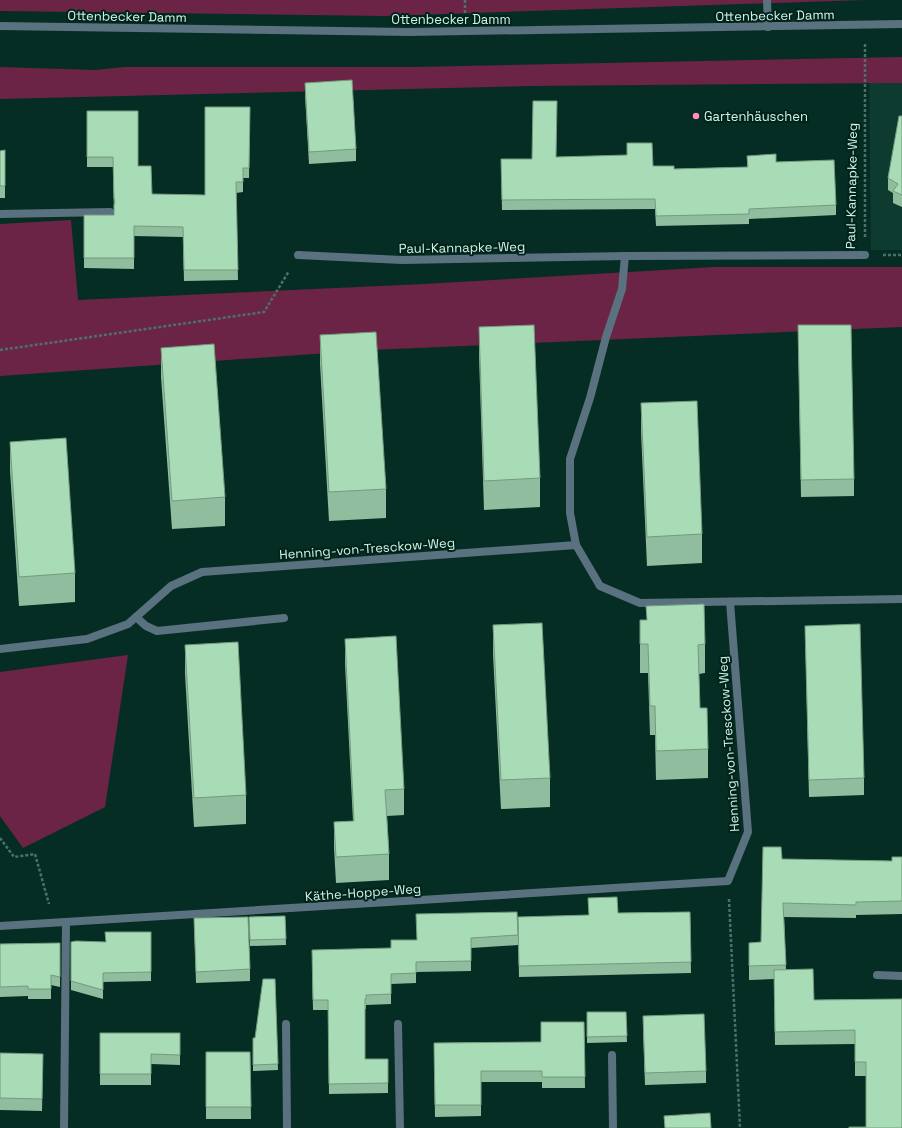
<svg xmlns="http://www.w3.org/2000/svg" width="902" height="1128" font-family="'Space Grotesk',sans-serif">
  <rect width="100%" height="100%" fill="#062d24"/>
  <!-- built -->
  <path fill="#0d3b30" d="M869,82H902V250H871Z"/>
  <!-- green -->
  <g fill="#6b2446">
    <path d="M0,0H864L384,16L0,11Z"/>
    <path d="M902,57V83L527,86L0,99V67L95,70L124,67H414Z"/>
    <path d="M71,220L78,300L424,284L715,267H902V327L370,350L0,376V224Z"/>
    <path d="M128,655L105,807L23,848L0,816V672Z"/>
  </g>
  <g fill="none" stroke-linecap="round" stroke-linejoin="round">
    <!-- path -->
    <g stroke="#4c7167" stroke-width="2.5" stroke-dasharray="3 2" stroke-linecap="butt">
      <path d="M465,0V13"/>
      <path d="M865,44V237"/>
      <path d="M883,255H902"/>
      <path d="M0,350L264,312L289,271"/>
      <path d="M0,838L14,857L35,854L49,904"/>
      <path d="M729,899L740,1128"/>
    </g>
    <!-- lane -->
    <g stroke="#5a717f" stroke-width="8">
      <path d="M767,0L768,27"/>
      <path d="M136,617L146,626L157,631L284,618"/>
      <path d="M286,1024L287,1128"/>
      <path d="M398,1024L400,1128"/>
      <path d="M612,1055L613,1128"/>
    </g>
    <!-- street -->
    <g stroke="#5a717f" stroke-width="8">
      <path d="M0,26L409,32L902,24"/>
      <path d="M0,214L110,212"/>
      <path d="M298,255L402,260L625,256L865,255"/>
      <path d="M576,545L570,513V459L590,398L606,337L622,289L625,256"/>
      <path d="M0,649L87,639L128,624L171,586L202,572L576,545L600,586L640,603L902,599"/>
      <path d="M0,926L728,881L748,832L730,602"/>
      <path d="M877,975L902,976"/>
      <path d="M64,1128L66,922"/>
    </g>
  </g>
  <!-- wall -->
  <g fill="#90bd9d">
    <path d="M305,83L356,149V161L309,164L305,95Z"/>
    <path d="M250,107L249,178H243V192L236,193L238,280L184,281L183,237L134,236V269L84,268V215H114L113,167H87V111L138,166L152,194L205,195Z"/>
    <path d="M902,116V207L893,203V193L888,190V178Z"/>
    <path d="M5,150V198H0V151Z"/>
    <path d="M747,156L776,162L836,205V215L749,219V224L656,226L655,209L502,210L501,159H532L556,157L653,166L674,169L747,167Z"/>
    <path d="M798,325L854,479V496L801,497Z"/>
    <path d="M479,327L540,478V507L484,510L479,356Z"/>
    <path d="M320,335L386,489V518L329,521L320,364Z"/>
    <path d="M161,348L225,497V526L172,529L161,377Z"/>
    <path d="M641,403L702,534V563L647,566L641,432Z"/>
    <path d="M10,442L75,573V602L19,606L10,471Z"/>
    <path d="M640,620L705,644V673L699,674L700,708L708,749V778L656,780L655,735H650L648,673H640Z"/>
    <path d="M493,625L550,778V807L501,809L493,654Z"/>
    <path d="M805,626L864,778V795L809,797Z"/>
    <path d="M345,639L404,789V815L387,816L389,854V880L336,883L334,848V822L353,821L345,664Z"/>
    <path d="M185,645L246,795V824L194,827L185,674Z"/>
    <path d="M902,857V914L856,915V918L784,917L786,970L814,1000L902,999L866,1127V1076H855V1044L775,1045L774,979L749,980V943L761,942L782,859L892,861Z"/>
    <path d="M588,898L618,913L690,912L691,973L519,977L518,928L589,915Z"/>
    <path d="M285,916L286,945L250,946L249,917Z"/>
    <path d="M194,918L250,969V981L196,983Z"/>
    <path d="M151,932V981L103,982V999L71,990V942H105Z"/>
    <path d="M518,935V945L471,948V971L416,972V983L391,984V1004L366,1005V1009H365V1059H388V1093L329,1094L328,1010H313L312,960L391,948L416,940Z"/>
    <path d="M60,943V987L51,985V999H28V996L0,997V944Z"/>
    <path d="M275,979L278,1070L253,1071V1038H255Z"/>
    <path d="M587,1012H626L627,1042L587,1043Z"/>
    <path d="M584,1022L585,1088H542V1082H481V1116L435,1117L434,1043L541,1042Z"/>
    <path d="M643,1027L706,1071V1083L645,1085Z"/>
    <path d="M100,1033H180V1065L151,1064V1085H100Z"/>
    <path d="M206,1052H250L251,1119H206Z"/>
    <path d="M0,1053L43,1054L42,1111L0,1110Z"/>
  </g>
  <!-- building -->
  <g fill="#a7dcb6" stroke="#759a7f">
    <path d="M352,80L356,149L309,152L305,83Z"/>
    <path d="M533,101H557L556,157L627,155V143H652L653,166H674V169L748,167L747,156L776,154V162L834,160L836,205L749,209V214L656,216L655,199L502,200L501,159H532Z"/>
    <path d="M205,107H250L249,168H243V182H236L238,270H184L183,227L134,226V258H84V215H114V205L115,202L114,198L113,157H87V111H138V166H151L152,194L205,195Z"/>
    <path d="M899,116H902V195L893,191L898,184L888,178Z"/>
    <path d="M5,150V186H0V151Z"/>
    <path d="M534,325L540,478L484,481L479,327Z"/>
    <path d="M798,325H851L854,479L801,480Z"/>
    <path d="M376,332L386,489L329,492L320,335Z"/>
    <path d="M214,344L225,497L172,501L161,348Z"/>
    <path d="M697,401L702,534L647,537L641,403Z"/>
    <path d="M66,438L75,573L19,577L10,442Z"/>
    <path d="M704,604L705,644L698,645L700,708H707L708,749L656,751L655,706H650L648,644H640V620H647L646,606Z"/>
    <path d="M542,623L550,778L501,780L493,625Z"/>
    <path d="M860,624L864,778L809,780L805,626Z"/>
    <path d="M396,636L404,789L385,790L389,854L336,857L334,822L354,821L345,639Z"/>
    <path d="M238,642L246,795L194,798L185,645Z"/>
    <path d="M763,847H781L782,859L892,861V857H902V901L856,902V905L783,903L786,965L749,966V943L761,942Z"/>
    <path d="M617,897L618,913L690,912L691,962L519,966L518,917L589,915L588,898Z"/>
    <path d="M517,912L518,935L471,938V961L416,962V973L391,974V994L366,995V999H365V1059H388V1083L329,1084L328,1000H313L312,950L391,948V940H417L416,914Z"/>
    <path d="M285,916L286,939L250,940L249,917Z"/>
    <path d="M248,917L250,969L196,972L194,918Z"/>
    <path d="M105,932H151V972L103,973V990L71,981V942L76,941L106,942Z"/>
    <path d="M60,943V977L51,975V989H28V986L0,987V944Z"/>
    <path d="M813,969L814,1000L902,999V1128H849V1127H866V1062H855V1030L775,1032L774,970Z"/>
    <path d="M263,979H275L278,1064L253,1065V1038H255Z"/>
    <path d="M587,1012H626L627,1036L587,1037Z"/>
    <path d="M704,1014L706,1071L645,1073L643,1016Z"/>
    <path d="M541,1022H584L585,1077H542V1071H481V1105H435L434,1043L541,1042Z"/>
    <path d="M100,1033H180V1055L151,1054V1074H100Z"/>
    <path d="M206,1052H250L251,1107H206Z"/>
    <path d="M0,1053L43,1054L42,1099L0,1098Z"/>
    <path d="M710,1113L711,1128H665L664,1116Z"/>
  </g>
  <!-- markers -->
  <circle fill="#fd8ebe" stroke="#00231a" stroke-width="1.5" cx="696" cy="116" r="4"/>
  <g text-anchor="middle" stroke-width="4" stroke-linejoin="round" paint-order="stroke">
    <!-- street labels -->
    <g font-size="13" fill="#d2f3e8" stroke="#00231a">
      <text transform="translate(775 15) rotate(-1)" y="5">Ottenbecker Damm</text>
      <text transform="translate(127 16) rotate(1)" y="5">Ottenbecker Damm</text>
      <text x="451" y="24">Ottenbecker Damm</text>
      <text transform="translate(851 186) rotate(-89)" y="5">Paul-Kannapke-Weg</text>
      <text transform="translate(462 247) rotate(-1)" y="5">Paul-Kannapke-Weg</text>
      <text transform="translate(367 548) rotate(-4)" y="5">Henning-von-Tresckow-Weg</text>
      <text transform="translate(728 744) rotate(-94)" y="5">Henning-von-Tresckow-Weg</text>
      <text transform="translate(363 892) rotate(-4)" y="5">Käthe-Hoppe-Weg</text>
    </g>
    <!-- poi labels -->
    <g font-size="13" fill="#d2f3e8" stroke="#00231a" text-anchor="start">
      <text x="704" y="121">Gartenhäuschen</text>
    </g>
  </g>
</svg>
